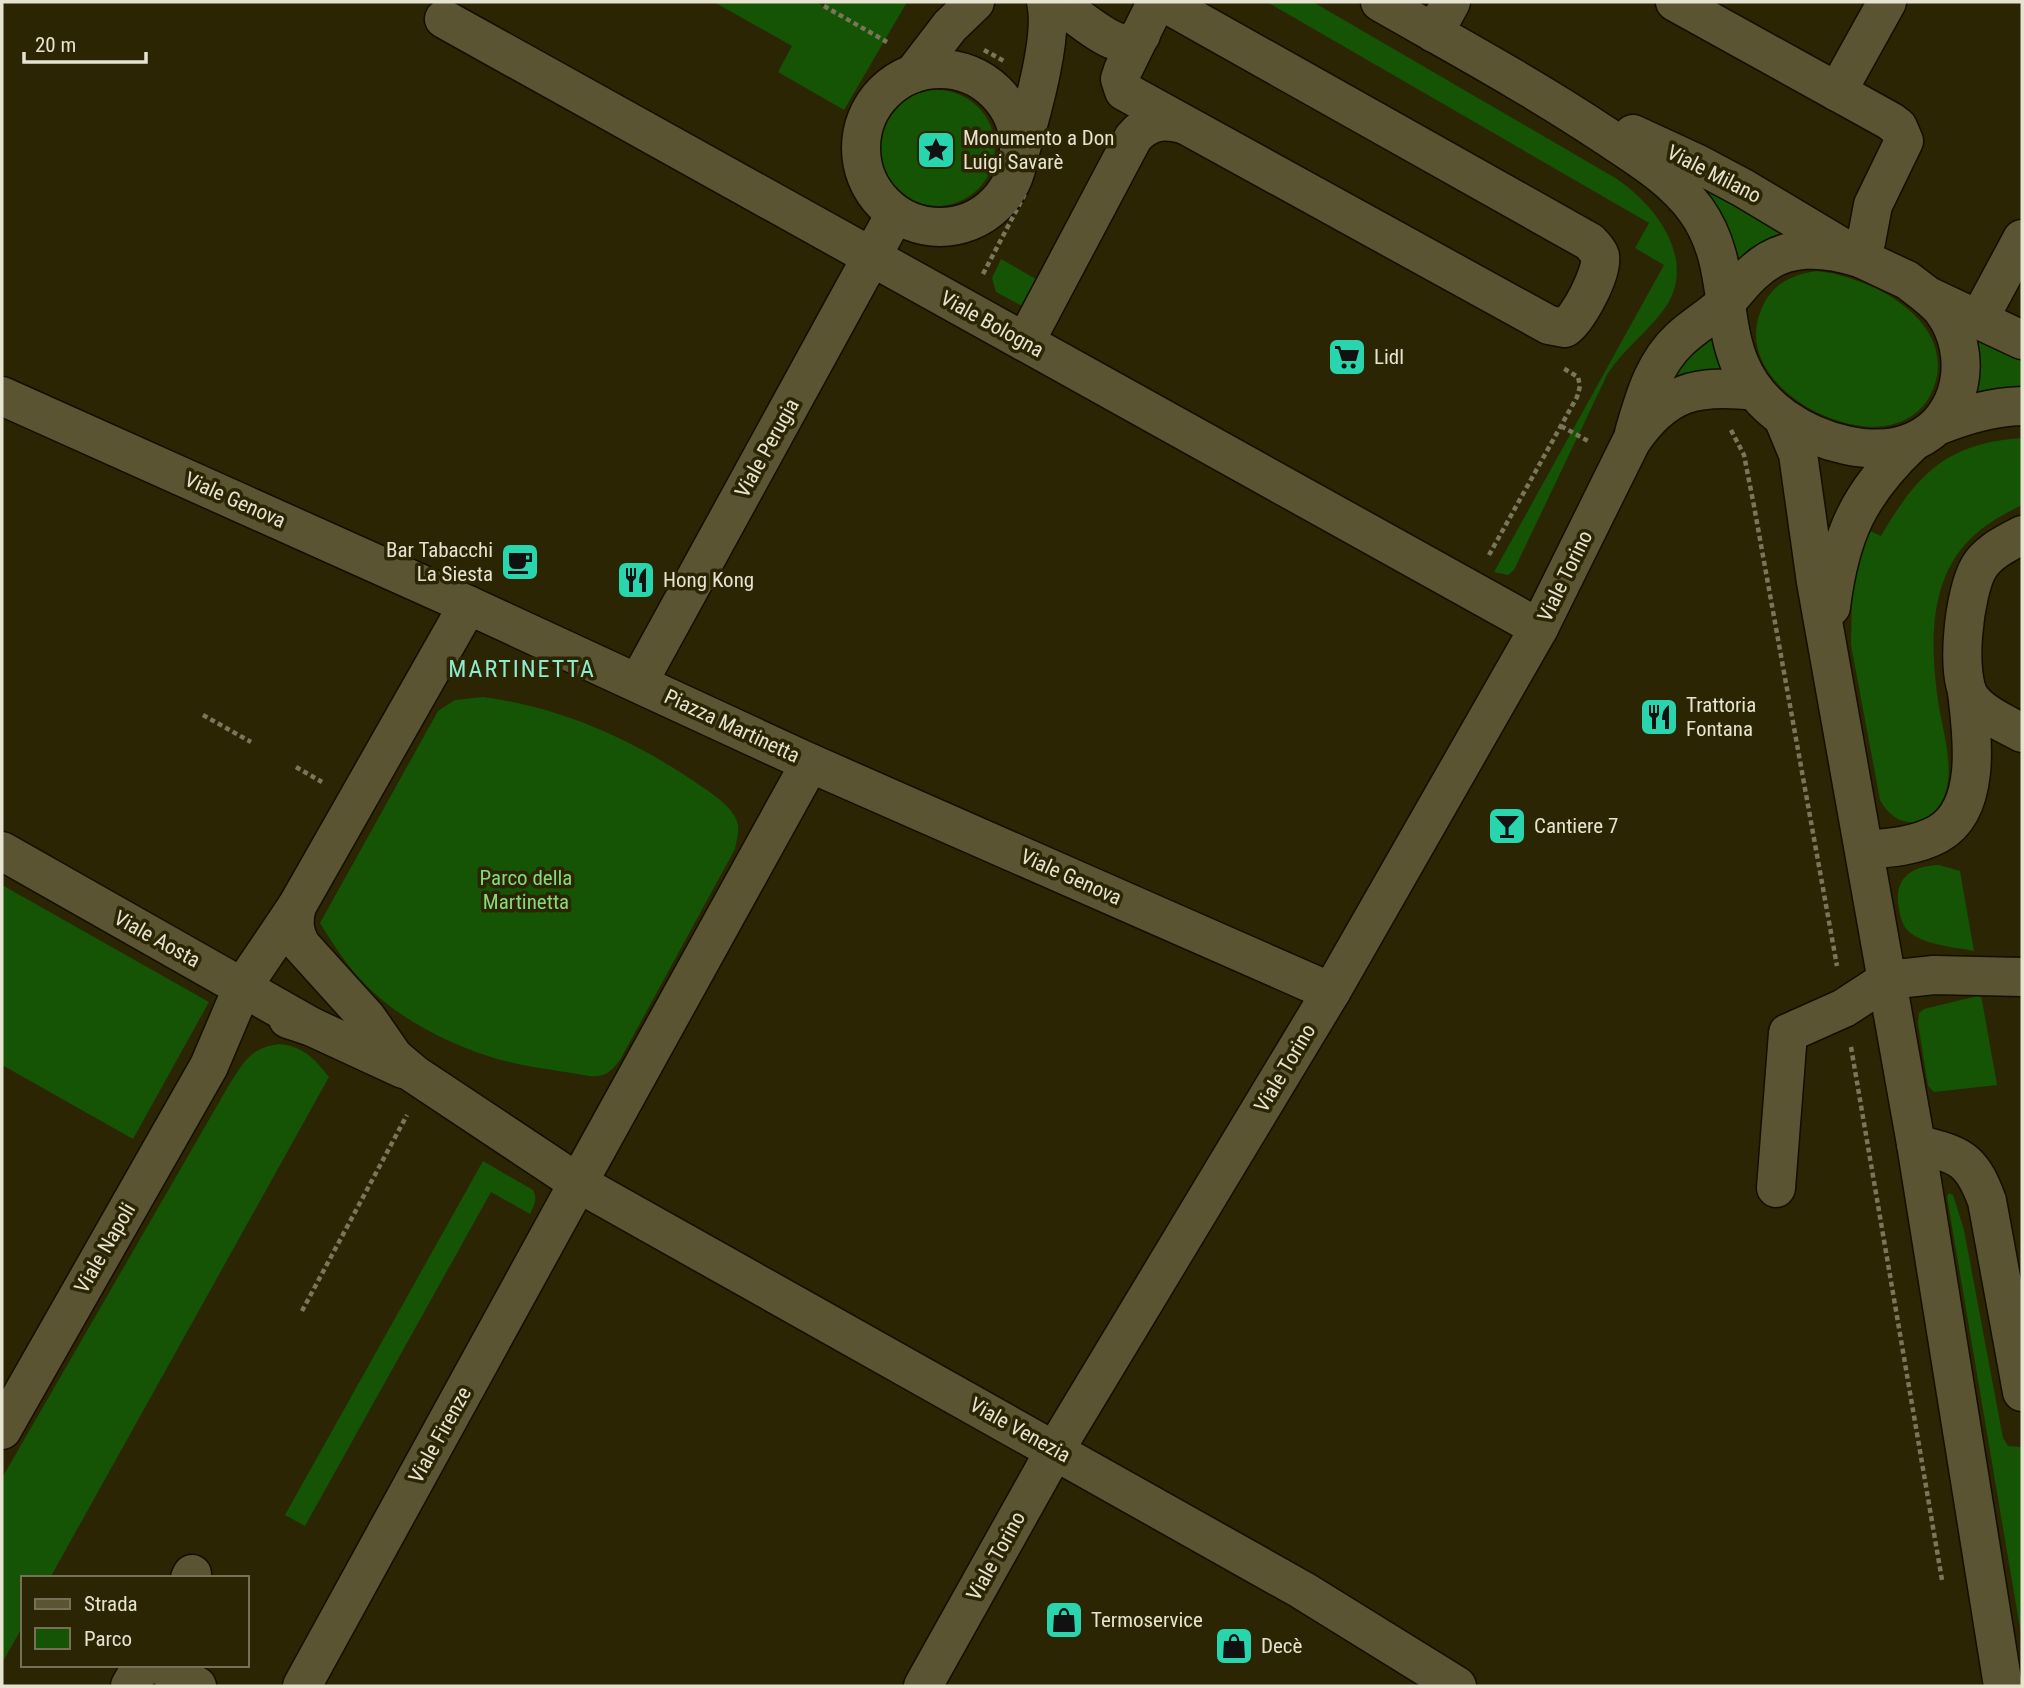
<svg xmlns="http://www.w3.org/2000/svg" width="2024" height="1688" font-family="'Roboto Condensed',sans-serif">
  <rect width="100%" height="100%" fill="#2b2504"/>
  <!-- green -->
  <g fill="#145404">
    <path d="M714,2H816L823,6L826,2H907L844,110L778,72L792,46Z"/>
    <path d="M1267,2H1313L1617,179C1658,207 1700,264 1662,312C1645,334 1624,349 1608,373L1514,570L1508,575L1494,572L1664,265L1635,248L1649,223Z"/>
    <circle cx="937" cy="148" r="58"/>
    <path d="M1707,188L1788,232L1741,263L1737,260L1727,227L1706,192Z"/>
    <path d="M1001,259L1041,282L1026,308L996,292L992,278Z"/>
    <path d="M1816,271C1872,276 1964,324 1931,394C1922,412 1905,423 1885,426C1827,434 1731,375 1762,308C1772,284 1791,275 1816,271Z"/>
    <path d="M1712,337H1715L1724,370L1667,381L1675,367Z"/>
    <path d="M1980,338L2022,362V390L1973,394L1975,341Z"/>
    <path d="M2022,438V505C2000,516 1978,528 1962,548C1927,592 1931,655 1939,707C1943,730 1951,758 1948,781C1943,821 1902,840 1880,800L1851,645L1852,582L1868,530L1881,536C1918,473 1947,443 2022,438Z"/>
    <path d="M483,697C560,707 632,739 695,782C708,791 728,803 735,817C741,827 737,838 735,849L620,1060C610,1073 605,1077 589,1076C557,1070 524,1067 494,1058C448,1044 397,1018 364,983C347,966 333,944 320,923L438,711L455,700Z"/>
    <path d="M1939,865L1960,871L1974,951C1956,947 1931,946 1915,936C1904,930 1901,921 1899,909C1893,879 1910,866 1939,865Z"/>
    <path d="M2,885L209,1002L133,1139L2,1065Z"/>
    <path d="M1981,995L1997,1085L1934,1092L1928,1086L1918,1023L1919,1013L1924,1009Z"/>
    <path d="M279,1044C303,1046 315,1059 329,1077L50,1578H23V1626L2,1663V1478L229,1085C244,1062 250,1048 279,1044Z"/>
    <path d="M483,1161L533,1190C538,1199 534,1205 530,1214L491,1192L305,1526L285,1515Z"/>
    <path d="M1949,1193L1953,1195L1964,1230L2003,1438L2008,1446L2022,1447V1640L1947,1197Z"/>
  </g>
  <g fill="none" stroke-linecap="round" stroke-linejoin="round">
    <defs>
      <g id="minor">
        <path d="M1057,2C1072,12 1108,44 1126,43C1132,42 1136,39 1141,35"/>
        <path d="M1380,2C1455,45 1531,86 1603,134C1636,156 1672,177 1696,210C1745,278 1703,361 1784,418C1818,442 1874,459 1914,441C1964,419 1974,353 1943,311C1939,305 1933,301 1928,296"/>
        <path d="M1162,5L1172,7L1590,242C1594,247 1598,250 1600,256C1603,273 1578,319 1565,328L1549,325L1124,91L1120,79L1123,70L1152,11Z"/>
        <path d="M444,19L1539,628"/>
        <path d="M1434,33L1451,2"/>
        <circle cx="940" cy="148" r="79"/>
        <path d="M914,73L950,26L975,2"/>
        <path d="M1837,92L1887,2"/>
        <path d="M1633,134L1698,164L1743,188L1860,258L1907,280L1928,296L2022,340"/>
        <path d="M1020,152C1031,116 1054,37 1046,2"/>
        <path d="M1979,319L2022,239"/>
        <path d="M1025,342L1133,138C1147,121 1162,119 1183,124"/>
        <path d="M2,396L468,605"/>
        <path d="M1783,418L1798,454L1816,582L1916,1144L2003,1686"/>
        <path d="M1937,426C1965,415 1991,407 2022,406"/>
        <path d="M1634,433C1644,399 1653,364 1680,339C1695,325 1712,316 1726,302C1736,292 1744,280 1755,271C1785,243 1824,247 1860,258L1866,242L1873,205L1904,141L1898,127L1890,121L1675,2"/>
        <path d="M2022,535C2006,544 1989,551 1979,567C1964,592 1954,678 1972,700C1984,715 2006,724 2022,733"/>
        <path d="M468,605L810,763L578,1183L414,1074L394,1057L367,1018L301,945C294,931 293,922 297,906Z"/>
        <path d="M1831,607C1840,534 1859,493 1913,442"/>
        <path d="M638,683L895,214"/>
        <path d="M810,763L1331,992"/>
        <path d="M1865,850C1890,848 1916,846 1938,834C1983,809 1972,734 1967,692"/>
        <path d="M2,851L312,1027"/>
        <path d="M288,1019L312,1027L403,1069"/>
        <path d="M1916,1144C1959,1155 1971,1157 1987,1201L2022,1392"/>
        <path d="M1776,1188L1788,1033L1844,1008L1887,980L1934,975L2022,977"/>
        <path d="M2,1430L209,1066L243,986L297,906"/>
        <path d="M190,1578L192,1574"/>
        <path d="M160,1665L197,1686"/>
        <path d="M130,1686L142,1665"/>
        <path d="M302,1686L578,1183L1302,1590L1457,1686"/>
        <path d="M923,1686L1055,1450L1331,992L1539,628L1631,442C1665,391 1697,384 1755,391"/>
      </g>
    </defs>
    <!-- minor casing -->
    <use href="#minor" stroke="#130e00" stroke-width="41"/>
    <!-- path -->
    <g stroke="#7b765b" stroke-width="4.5" stroke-dasharray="5 3.5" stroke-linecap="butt">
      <path d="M824,6L887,42"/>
      <path d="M984,50L1004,61"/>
      <path d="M983,274L1026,192"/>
      <path d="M1561,426L1588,441"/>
      <path d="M1731,430L1744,455L1754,506L1837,966"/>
      <path d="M1489,555L1577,397L1580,386L1578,377L1563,368"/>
      <path d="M203,715L251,742"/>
      <path d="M296,767L322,782"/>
      <path d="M1851,1047L1942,1580"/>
      <path d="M302,1311L407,1115"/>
    </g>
    <!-- minor -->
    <use href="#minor" stroke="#5a5433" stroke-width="38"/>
  </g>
  <!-- icons -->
  <defs>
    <symbol id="sight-square" viewBox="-11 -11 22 22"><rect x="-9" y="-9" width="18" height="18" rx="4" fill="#28d5ad" stroke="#2b2504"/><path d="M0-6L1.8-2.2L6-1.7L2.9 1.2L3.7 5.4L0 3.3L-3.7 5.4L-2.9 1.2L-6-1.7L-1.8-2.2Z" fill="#111"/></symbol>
    <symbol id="supermarket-square" viewBox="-11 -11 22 22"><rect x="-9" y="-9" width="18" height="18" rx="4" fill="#28d5ad" stroke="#2b2504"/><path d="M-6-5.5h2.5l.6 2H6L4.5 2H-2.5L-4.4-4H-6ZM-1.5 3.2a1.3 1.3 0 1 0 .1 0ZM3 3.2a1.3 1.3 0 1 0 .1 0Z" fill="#111"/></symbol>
    <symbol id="cafe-square" viewBox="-11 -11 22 22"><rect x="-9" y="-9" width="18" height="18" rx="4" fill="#28d5ad" stroke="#2b2504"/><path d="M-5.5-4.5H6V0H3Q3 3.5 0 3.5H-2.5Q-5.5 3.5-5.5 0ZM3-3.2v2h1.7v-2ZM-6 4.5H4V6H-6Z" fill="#111"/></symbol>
    <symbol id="restaurant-square" viewBox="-11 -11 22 22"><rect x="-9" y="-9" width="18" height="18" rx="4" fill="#28d5ad" stroke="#2b2504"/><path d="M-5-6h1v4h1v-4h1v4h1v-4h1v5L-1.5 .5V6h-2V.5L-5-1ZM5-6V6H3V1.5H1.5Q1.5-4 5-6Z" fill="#111"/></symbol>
    <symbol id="bar-square" viewBox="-11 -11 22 22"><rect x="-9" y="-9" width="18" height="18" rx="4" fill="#28d5ad" stroke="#2b2504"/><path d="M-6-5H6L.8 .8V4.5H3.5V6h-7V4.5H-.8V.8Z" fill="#111"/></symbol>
    <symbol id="shop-square" viewBox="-11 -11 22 22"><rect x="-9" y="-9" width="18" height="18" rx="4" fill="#28d5ad" stroke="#2b2504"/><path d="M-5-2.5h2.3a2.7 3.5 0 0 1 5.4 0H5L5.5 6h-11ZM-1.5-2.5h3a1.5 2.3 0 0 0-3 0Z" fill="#111"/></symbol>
  </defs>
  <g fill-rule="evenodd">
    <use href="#sight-square" x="914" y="128" width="44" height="44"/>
    <use href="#supermarket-square" x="1325" y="335" width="44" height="44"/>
    <use href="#cafe-square" x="498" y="540" width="44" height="44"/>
    <use href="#restaurant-square" x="614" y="558" width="44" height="44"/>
    <use href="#restaurant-square" x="1637" y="695" width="44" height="44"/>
    <use href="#bar-square" x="1485" y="804" width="44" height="44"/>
    <use href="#shop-square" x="1042" y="1598" width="44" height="44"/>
    <use href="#shop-square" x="1212" y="1624" width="44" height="44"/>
  </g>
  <g text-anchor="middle" stroke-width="7" stroke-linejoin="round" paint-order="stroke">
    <!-- poi labels -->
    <g font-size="21" fill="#e6e3d0" stroke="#2b2504" text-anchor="start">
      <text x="963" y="145">Monumento a Don<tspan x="963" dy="24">Luigi Savarè</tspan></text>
      <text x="1374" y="364">Lidl</text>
      <text x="493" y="557" text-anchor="end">Bar Tabacchi<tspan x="493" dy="24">La Siesta</tspan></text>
      <text x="663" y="587">Hong Kong</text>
      <text x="1686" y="712">Trattoria<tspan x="1686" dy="24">Fontana</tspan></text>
      <text x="1534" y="833">Cantiere 7</text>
      <text x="1091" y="1627">Termoservice</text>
      <text x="1261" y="1653">Decè</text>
    </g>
    <!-- street labels -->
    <g font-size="21" fill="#e6e3d0" stroke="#2b2504">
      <text transform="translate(1714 174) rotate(27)" y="7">Viale Milano</text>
      <text transform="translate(992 324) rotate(29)" y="7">Viale Bologna</text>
      <text transform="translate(767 448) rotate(-61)" y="7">Viale Perugia</text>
      <text transform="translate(235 500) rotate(24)" y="7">Viale Genova</text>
      <text transform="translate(1565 576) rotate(-64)" y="7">Viale Torino</text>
      <text transform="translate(732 726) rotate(25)" y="7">Piazza Martinetta</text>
      <text transform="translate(1071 877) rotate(24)" y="7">Viale Genova</text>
      <text transform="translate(157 939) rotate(29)" y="7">Viale Aosta</text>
      <text transform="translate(1285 1068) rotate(-59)" y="7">Viale Torino</text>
      <text transform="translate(105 1248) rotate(-60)" y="7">Viale Napoli</text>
      <text transform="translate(1020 1430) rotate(29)" y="7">Viale Venezia</text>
      <text transform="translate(440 1435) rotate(-61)" y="7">Viale Firenze</text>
      <text transform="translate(996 1556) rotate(-61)" y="7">Viale Torino</text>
    </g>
    <!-- park labels -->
    <g font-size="21" fill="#86db77" stroke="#2b2504">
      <text x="526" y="885">Parco della<tspan x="526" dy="24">Martinetta</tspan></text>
    </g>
    <!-- quarter labels -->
    <g font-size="24" letter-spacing="2" fill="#8decce" stroke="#2b2504">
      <text x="522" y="677">MARTINETTA</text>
    </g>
  </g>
  <!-- border -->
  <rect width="2024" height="1688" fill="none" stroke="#e6e3d0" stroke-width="7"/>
  <!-- legend -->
  <rect x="21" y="1576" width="228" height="91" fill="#2b2504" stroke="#767156" stroke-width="2"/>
  <rect x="35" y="1599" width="35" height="10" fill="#5a5433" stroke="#767156" stroke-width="2"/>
  <text x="84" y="1611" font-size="21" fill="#e6e3d0">Strada</text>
  <rect x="35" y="1628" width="35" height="21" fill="#145404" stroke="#767156" stroke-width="2"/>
  <text x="84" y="1646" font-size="21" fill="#e6e3d0">Parco</text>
  <!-- scale -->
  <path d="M24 52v10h122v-10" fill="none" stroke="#e6e3d0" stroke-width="3.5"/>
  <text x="35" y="52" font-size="21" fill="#e6e3d0" stroke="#2b2504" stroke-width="5" paint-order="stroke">20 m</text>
</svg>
